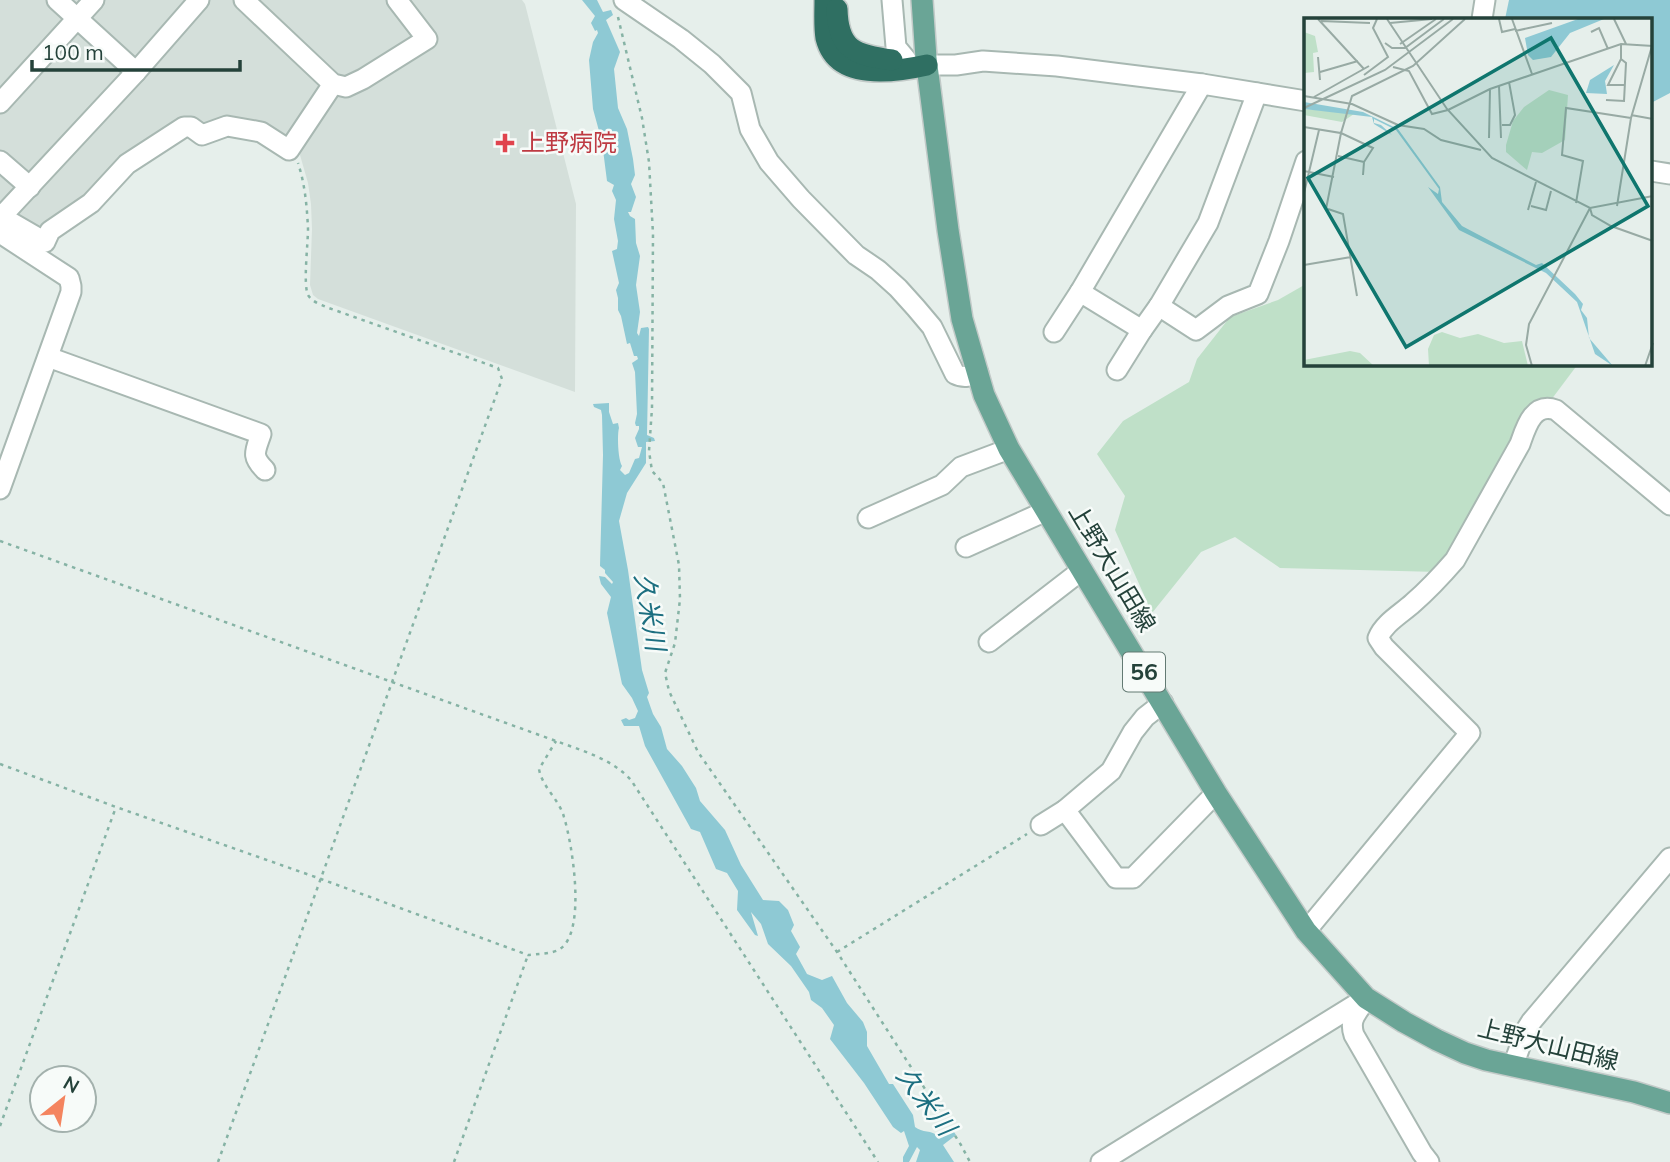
<svg xmlns="http://www.w3.org/2000/svg" width="1670" height="1162" font-family="Mulish,'Noto Sans JP',sans-serif">
  <rect width="100%" height="100%" fill="#e6efeb"/>
  <!-- built -->
  <g fill="#d4dfda">
    <path d="M0,0H387L418,38L355,78L286,142L204,131L188,123L42,236L0,212Z"/>
    <path d="M404,0H522L525,4L576,204L575,392L318,299L313,295L310,285L312,229L311,204L308,183L298,148L338,89L388,70L437,41Z"/>
  </g>
  <!-- green -->
  <path fill="#bfe0c8" d="M1306,284V364H1578L1548,404L1439,572L1280,568L1235,537L1201,552L1152,613L1115,530L1125,496L1097,454L1123,421L1189,382L1197,359L1230,317L1278,300Z"/>
  <!-- water -->
  <g fill="#8ec9d4">
    <path d="M582,0H597L603,12L611,10L613,15L606,20L620,52L614,69L618,108L627,129L633,159L635,175L631,184L636,197L631,212H628L630,216L635,219L636,243L640,256L636,285L640,312L637,333L639,336L641,328L648,327L649,329L647,435L654,438L655,441L646,442V463L627,493L619,521L628,570L642,670L649,693L647,697L653,714L661,727L667,749L682,766L696,788L700,801L725,830L741,865L763,900L779,901L788,910L794,925L791,931L800,947L796,954L807,974L822,980L832,976L847,1003L863,1022L867,1032V1046L889,1084H893L913,1115L915,1127C922,1133 932,1130 938,1136L952,1129L956,1135L943,1145L954,1162H916L920,1150L917,1147L909,1162H903V1157L909,1146L904,1131L901,1133L893,1127L864,1083L830,1039L834,1025L822,1008L811,1000L809,992L791,966L768,944L761,924L751,912L758,936L755,935L737,910L738,891L727,873L716,869L700,832L691,829L645,746L639,726H624L621,720L626,718L629,720L635,718L638,711L632,698L622,684L607,613L611,597L601,584L599,576L605,577L612,584L613,582L605,573V570L600,566L603,455L602,415L601,410L594,407L593,404L609,403V412L613,424L618,423L619,428C617,435 618,459 622,466L620,470L625,475L629,473L635,459L639,458L642,447H638L635,438L639,429V426H636L635,423L637,414L635,372L632,363L638,359L637,356H634L630,343L627,344L621,316L618,310V298L616,290L619,283L612,251L617,249L618,241L614,219L616,200L612,191L614,185L607,181L602,142L593,109L589,60L593,42L598,33L597,30L595,31L591,23L595,16Z"/>
    <path d="M1509,0H1670V93L1651,103V19H1505Z"/>
  </g>
  <g fill="none" stroke-linecap="round" stroke-linejoin="round">
    <defs>
      <g id="minor">
        <path d="M57,0L136,72"/>
        <path d="M244,0L333,84L346,87L363,79L427,39L397,0"/>
        <path d="M624,0L681,39L712,64L741,93L750,129L769,162L801,199L856,255L878,270L898,288L916,308L932,327L955,374C963,378 969,377 978,373"/>
        <path d="M892,0L896,47L906,59"/>
        <path d="M1482,19L1485,0"/>
        <path d="M927,65H956L983,61L1057,66L1202,84L1306,101"/>
        <path d="M0,103L94,0"/>
        <path d="M0,161L30,187"/>
        <path d="M1651,171L1670,174"/>
        <path d="M0,216L45,242L50,231L91,203L127,164L184,127H191L202,135L227,126L261,132L289,150L333,84"/>
        <path d="M1,217L136,72L199,0"/>
        <path d="M0,233L69,278L71,286V292L0,489"/>
        <path d="M1080,292L1142,330"/>
        <path d="M1159,306L1196,330L1228,306L1258,294L1279,241L1306,161"/>
        <path d="M1054,332L1080,292L1202,84"/>
        <path d="M48,357L261,434C255,452 251,456 265,470"/>
        <path d="M1117,370L1142,330L1159,306L1208,223L1257,93"/>
        <path d="M868,518L942,485L961,467L1009,449"/>
        <path d="M966,547L1046,511"/>
        <path d="M989,642L1082,570"/>
        <path d="M1065,810L1116,878H1133L1216,793"/>
        <path d="M1041,825L1065,810L1111,771L1133,732L1145,717L1163,703"/>
        <path d="M1306,931L1470,733L1384,647L1378,638C1384,623 1401,614 1413,603C1428,590 1442,575 1455,560L1520,444C1526,427 1533,402 1556,410L1670,505"/>
        <path d="M1364,1002C1356,1014 1349,1020 1354,1035L1422,1153L1429,1162"/>
        <path d="M1513,1066L1526,1030L1531,1022L1670,858"/>
        <path d="M1101,1162L1366,998"/>
      </g>
      <path id="major" d="M922,0L926,58L948,230L962,319L984,395L1009,449L1216,793L1306,931L1366,998L1404,1022L1437,1040L1465,1053L1486,1060L1634,1092L1670,1103"/>
      <g id="highway">
        <path d="M825,0C825,13 824,26 826,38C837,82 896,72 927,65"/>
        <path d="M837,9C838,50 855,55 892,60"/>
      </g>
    </defs>
    <!-- minor casing -->
    <use href="#minor" stroke="#a8b8b2" stroke-width="23"/>
    <!-- major casing -->
    <use href="#major" stroke="#c2cac8" stroke-width="24"/>
    <!-- highway casing -->
    <use href="#highway" stroke="#c2cac8" stroke-width="24"/>
    <!-- path -->
    <g stroke="#86b3a5" stroke-width="2.5" stroke-dasharray="3.5 5" stroke-linecap="butt">
      <path d="M618,17L642,118L649,162L653,234L652,408L649,451L652,471L663,483L679,565L680,599L675,643L665,673L669,691L698,752L837,952L961,1145L970,1162"/>
      <path d="M0,541L556,741C583,751 612,759 631,780L878,1162"/>
      <path d="M0,764L116,807L321,879L528,955C538,954 552,954 560,949C587,931 572,843 564,817C559,799 542,787 539,769L556,741"/>
      <path d="M837,952L1027,834"/>
      <path d="M0,1126L116,807"/>
      <path d="M218,1162L502,379L498,368L326,307C320,304 312,302 308,295C303,284 308,244 308,229C307,207 305,184 298,163"/>
      <path d="M454,1162L528,955"/>
    </g>
    <!-- minor -->
    <use href="#minor" stroke="#fff" stroke-width="19"/>
    <!-- major -->
    <use href="#major" stroke="#6aa596" stroke-width="21"/>
    <!-- highway -->
    <use href="#highway" stroke="#2f6f62" stroke-width="21"/>
  </g>
  <!-- markers -->
  <path fill="#e0444e" stroke="#f7fbf9" stroke-width="2.5" d="M501.5 132.5h7v7h7v7h-7v7h-7v-7h-7v-7h7z"/>
  <g text-anchor="middle" stroke-width="5" stroke-linejoin="round" paint-order="stroke">
    <!-- shield labels -->
    <rect fill="#f7fbf9" stroke="#637a73" stroke-width="2" x="1123" y="652.5" width="42" height="39" rx="5"/>
    <g font-size="23" font-weight="bold" fill="#24423a">
      <text x="1144" y="680">56</text>
    </g>
    <!-- health labels -->
    <g font-size="24" fill="#be3a42" stroke="#f7fbf9" text-anchor="start">
      <text x="521" y="151">上野病院</text>
    </g>
    <!-- street labels -->
    <g font-size="24" fill="#24423a" stroke="#f7fbf9">
      <text transform="translate(1112 568) rotate(59)" y="8">上野大山田線</text>
      <text transform="translate(1548 1045) rotate(14)" y="8">上野大山田線</text>
    </g>
    <!-- water labels -->
    <g font-size="26" font-style="italic" fill="#1c6f80" stroke="#f7fbf9">
      <text transform="translate(650 612) rotate(81)" y="9">久米川</text>
      <text transform="translate(926 1101) rotate(53)" y="9">久米川</text>
    </g>
  </g>
  <!-- overview -->
  <g transform="translate(1304 18)">
    <rect width="348" height="348" fill="#e6efeb"/>
    <path d="M0,14L11,18L14,34L9,35L10,54L0,55ZM245,72L264,77L261,122L238,135L228,134L223,152L202,134V127L209,103L220,89ZM0,91L39,94L50,96L38,104L0,97ZM138,314L156,320L174,316L200,325L218,323L224,348H125L124,331L130,317ZM46,333L56,335L70,348H0V342Z" fill="#bfe0c8"/>
    <path d="M274,1H300L266,15L247,39L229,42L224,37L221,20ZM310,47L301,63L303,76L282,75L286,62ZM0,84L59,94L94,111L136,169L138,184L158,208L232,247L238,245L271,276L279,286L277,292L283,300L285,320L309,348L291,336L273,284L242,255L155,212L124,169L134,176L135,171L92,112L70,101V105L77,107L88,117L70,106L68,99L0,91Z" fill="#8ec9d4"/>
    <path fill="none" stroke="#98aaa4" stroke-width="2" d="M14,1L60,51M83,1L143,91L188,140L286,190L349,178M195,1L198,14L211,11M208,1L228,56M310,1L322,26M17,3L66,5M86,5L128,1M211,13L248,5M287,14L295,10L304,31M81,25L88,30H101L140,1M96,26L132,1M317,26V41L304,67H321M14,39L16,62M89,49L105,53L128,96L144,92M16,54L54,43M60,57L84,39L69,10L73,1M195,68L197,120M0,78L48,86L94,107L120,111L137,122L177,132M10,79L65,48M302,82L320,83L322,45L317,41M0,90L81,52L149,1M144,92L186,71L317,26L349,28M327,97L349,101M198,107H206L211,97L205,64M0,109L37,115L48,78L109,48L161,1M185,120L186,71M34,138L60,144M0,153L30,159M0,175L15,112M272,185L279,143L258,137L262,90L327,100M227,188L242,192L247,173M313,188L327,100L348,28M286,190L288,197L307,208L349,223M22,191L37,115L69,130L60,144L59,157M24,191L39,196L53,278M224,192L232,164M0,247L47,239M228,348L222,327L225,306L286,190M341,348L349,325"/>
    <path fill="#0f766e" fill-opacity="0.15" stroke="#0f766e" stroke-width="3.5" d="M247,20L344,188L102,329L4,160Z"/>
    <rect width="348" height="348" fill="none" stroke="#24423a" stroke-width="3.5"/>
  </g>
  <!-- north arrow -->
  <g transform="translate(63 1099) rotate(30)"><circle r="33" fill="#f7fbf9" stroke="#a3b1ad" stroke-width="2"/>
  <path d="M0-5L12 26L0 18L-12 26Z" fill="#f4845f"/>
  <text y="-10" font-size="19" font-weight="bold" text-anchor="middle" fill="#24423a">N</text>
  </g>
  <!-- scale -->
  <path d="M32 60v10h208v-10" fill="none" stroke="#24423a" stroke-width="3.5"/>
  <text x="42" y="60" font-size="21" fill="#24423a" stroke="#f7fbf9" stroke-width="5" paint-order="stroke">100 m</text>
</svg>
